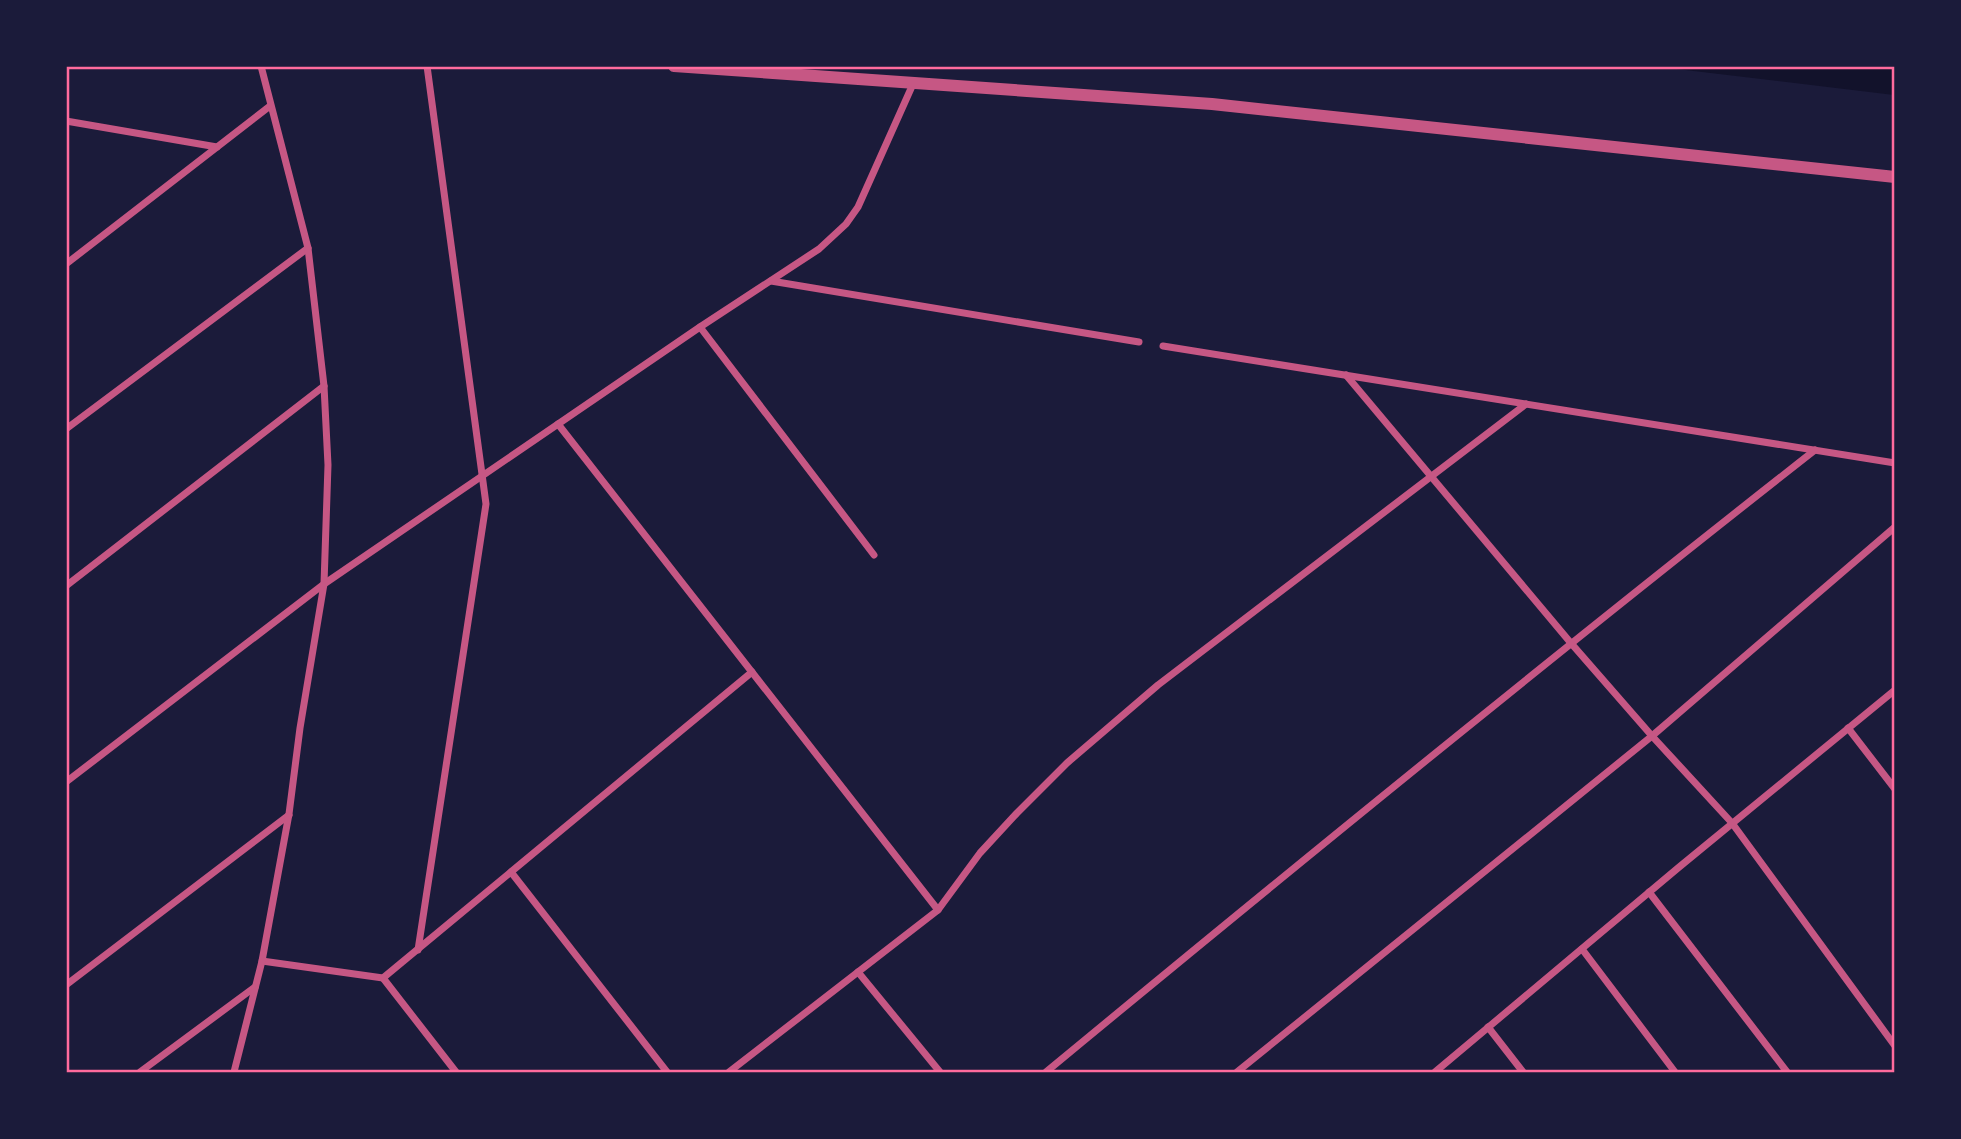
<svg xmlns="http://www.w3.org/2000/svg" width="1961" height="1139" font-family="Helvetica,sans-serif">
  <rect width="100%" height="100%" fill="#1b1b3a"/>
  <!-- water -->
  <path fill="#12122b" d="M1660,67H1894V95Z"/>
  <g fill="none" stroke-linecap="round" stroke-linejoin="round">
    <!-- minor -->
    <g stroke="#c65784" stroke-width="7">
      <path d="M66,121L217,147"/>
      <path d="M66,264L270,106"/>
      <path d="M771,281L1139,342"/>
      <path d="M700,327L874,555"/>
      <path d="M1163,346L1895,463"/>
      <path d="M1346,375L1570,642L1652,736L1732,823L1895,1046"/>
      <path d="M558,424L938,910"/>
      <path d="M66,429L308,248"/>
      <path d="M66,586L324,386"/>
      <path d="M1848,728L1895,789"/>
      <path d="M66,782L324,584L700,327L819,249L846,224L858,207L913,84"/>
      <path d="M511,872L667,1072"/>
      <path d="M1649,892L1787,1072"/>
      <path d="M1582,949L1675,1072"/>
      <path d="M418,950L486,504L427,66"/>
      <path d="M262,961L383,978L752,672"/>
      <path d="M858,972L940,1072"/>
      <path d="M383,978L456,1072"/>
      <path d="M66,985L289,815"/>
      <path d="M1488,1027L1523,1072"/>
      <path d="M140,1072L255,987"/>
      <path d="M234,1072L262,961L289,814L300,728L324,584L328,465L324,386L308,248L261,66"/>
      <path d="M729,1072L938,910L980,853L1017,813L1067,763L1158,685L1526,404"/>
      <path d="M1046,1072C1300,862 1555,654 1815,450"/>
      <path d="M1237,1072L1652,736L1895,527"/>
      <path d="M1435,1072L1678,868L1895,690"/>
    </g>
    <!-- tertiary -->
    <path stroke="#c65784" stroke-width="12" d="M674,66L1212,104L1895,177"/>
  </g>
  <!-- border -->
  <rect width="1961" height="1139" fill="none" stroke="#1b1b3a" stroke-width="136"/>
  <rect x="68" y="68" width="1825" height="1003" fill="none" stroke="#ff6b9d" stroke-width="2.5"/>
</svg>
